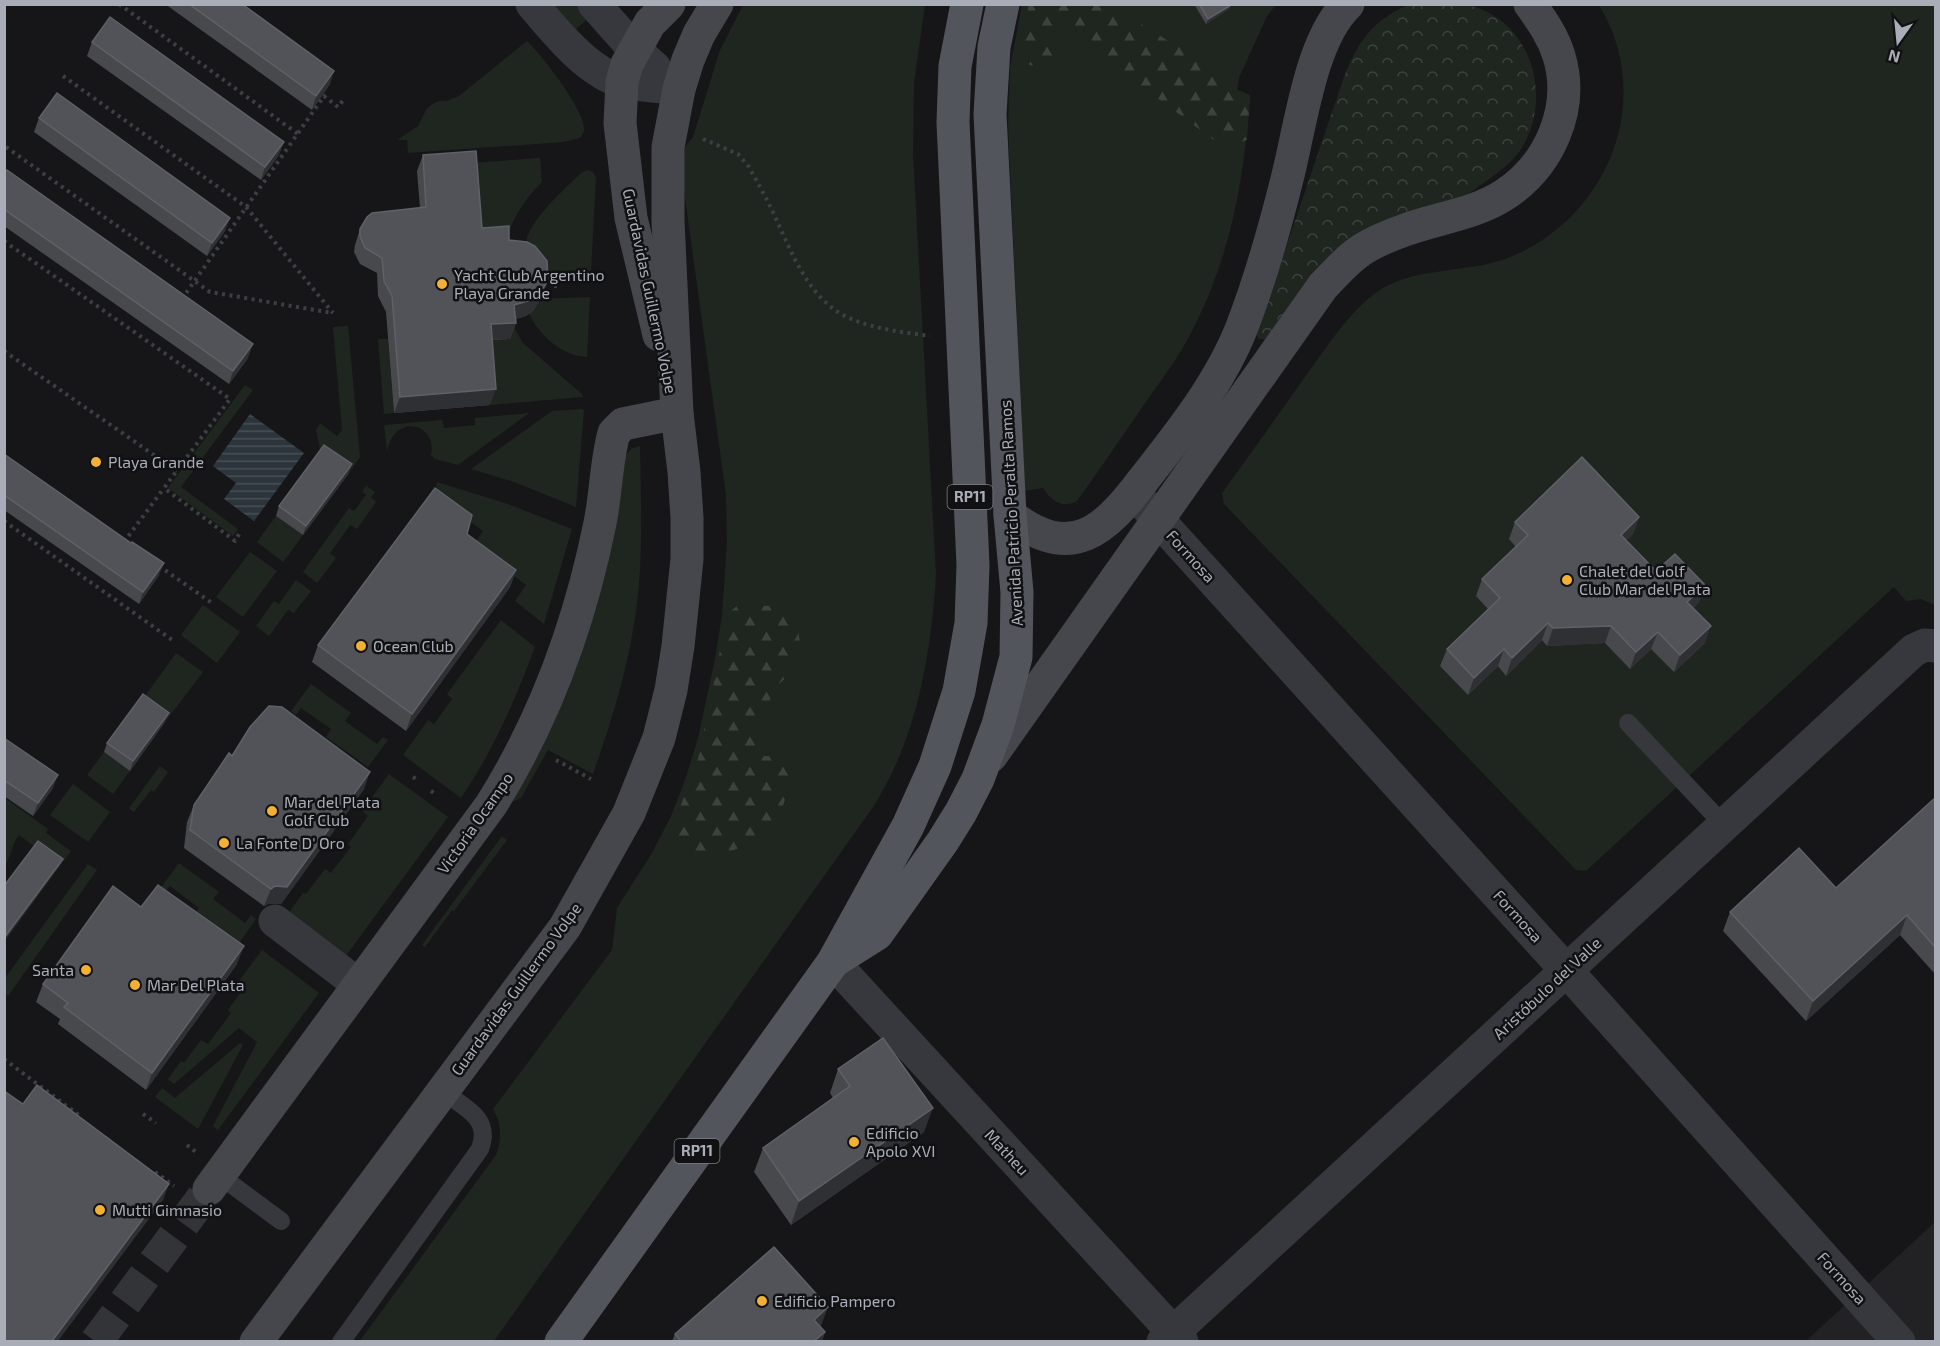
<svg xmlns="http://www.w3.org/2000/svg" width="1940" height="1346" font-family="'Exo 2',sans-serif">
  <defs>
    <pattern id="forest-firs" width="22" height="20" patternUnits="userSpaceOnUse" patternTransform="scale(1.5)"><rect width="22" height="20" fill="#1e261f"/><path d="M5 1l3.5 6h-7zM16 11l3.5 6h-7z" fill="#3c433d"/></pattern>
    <pattern id="park-crowns" width="20" height="18" patternUnits="userSpaceOnUse" patternTransform="scale(1.5)"><rect width="20" height="18" fill="#1e261f"/><path d="M2 6a3 3 0 1 1 6 0M12 15a3 3 0 1 1 6 0" fill="none" stroke="#3c433d"/></pattern>
    <pattern id="water-rules" width="6" height="5" patternUnits="userSpaceOnUse" patternTransform="scale(1.5)"><rect width="6" height="5" fill="#2c353c"/><path d="M0 2.5h6" fill="none" stroke="#485056"/></pattern>
  </defs>
  <rect width="100%" height="100%" fill="#161618"/>
  <!-- built -->
  <path fill="#222225" d="M1935,1222V1341H1806Z"/>
  <!-- green -->
  <g fill="#1e261f">
    <path d="M554,5H578L590,17L576,29Z"/>
    <path d="M743,5H925L914,83L913,153L936,575C931,656 917,738 873,807L494,1341L359,1342L496,1155C502,1138 502,1125 493,1109L612,950L617,908L652,853L671,816L685,780L698,738L715,659L722,615L727,542L726,495L682,176L684,148L693,137L720,50Z"/>
    <path d="M1022,5H1276L1267,16L1239,78L1233,82L1237,90L1250,95C1245,175 1231,255 1194,327C1182,352 1166,374 1150,396C1126,431 1102,466 1077,501C1063,509 1051,501 1043,488L1025,491L1008,126L1010,67Z"/>
    <path d="M1599,5H1935V605L1921,599L1906,601L1894,587L1586,871L1576,870L1224,504L1222,493C1251,453 1279,414 1307,374C1327,347 1347,315 1374,294C1411,266 1463,274 1505,259C1607,221 1657,100 1599,5Z"/>
    <path d="M527,41C541,54 585,110 584,129C584,133 582,135 580,138L563,142L408,153L407,140H397L418,126L427,108L434,103L440,101H446L459,96Z"/>
    <path d="M540,158L542,182C525,199 513,217 506,241L476,244L470,163Z"/>
    <path d="M587,170L593,172L596,178L591,271L537,273C534,266 527,255 526,247C524,224 566,188 581,173Z"/>
    <path d="M590,297L587,357C560,355 540,336 528,312L539,299Z"/>
    <path d="M509,319L523,343L582,394L583,397L491,405L486,340Z"/>
    <path d="M348,326L360,457L349,473L321,454L316,430L320,423L337,436L342,430L333,327Z"/>
    <path d="M378,339H388L394,413L384,414Z"/>
    <path d="M245,385L253,390L181,487L238,529L233,536L168,488Z"/>
    <path d="M582,409L584,410L576,507L514,482L471,469L552,411Z"/>
    <path d="M529,413L458,465L435,459L431,455C438,423 394,412 387,452L384,425L442,420L444,428L475,425V418Z"/>
    <path d="M640,446C641,506 644,565 634,624C626,676 610,725 593,774L548,750L521,798L512,802L626,455L631,449Z"/>
    <path d="M437,482L508,504L572,529L544,624L515,601L526,585L473,546L483,531L435,496Z"/>
    <path d="M366,486L375,492L371,497L376,502L357,529L350,525L330,553L336,558L317,583L303,572L349,508L354,511L366,495L362,492Z"/>
    <path d="M276,516L303,535L283,562L257,542Z"/>
    <path d="M250,552L277,571L243,617L216,597Z"/>
    <path d="M296,580L311,591L294,613L288,610L269,636L256,626L274,601L279,604Z"/>
    <path d="M203,605L240,632L217,663L181,635Z"/>
    <path d="M501,620L535,647C515,700 494,750 461,798L403,755L428,720L434,724L452,699L447,694Z"/>
    <path d="M176,653L203,672L165,722L140,703Z"/>
    <path d="M311,684L351,713L345,721L377,744L383,737L388,740L368,767L326,737L331,729L301,708L296,715L291,711Z"/>
    <path d="M104,752L130,771L113,794L87,775Z"/>
    <path d="M160,766L168,772L154,792L151,790L134,812L129,808Z"/>
    <path d="M389,774L448,817L342,961L285,918L303,893L306,894L325,869L331,873L351,847L348,844L368,816L362,811Z"/>
    <path d="M73,784L110,812L88,842L50,815Z"/>
    <path d="M5,798L48,829L46,833L71,851L5,941L35,847L19,835C12,844 11,856 5,866Z"/>
    <path d="M502,836L507,840L454,911L452,910L425,947L422,945Z"/>
    <path d="M179,863L219,892L213,899L245,923L251,915L256,919L237,946L194,915L199,908L170,886L164,893L159,890Z"/>
    <path d="M88,864L97,870L8,996L5,993V978Z"/>
    <path d="M262,950L319,993L218,1130L213,1126L257,1042L239,1028L174,1084L168,1079L181,1061L184,1063L201,1040L208,1044L231,1013L228,1010L245,986L239,981Z"/>
    <path d="M240,1043L243,1045L198,1129L155,1097L162,1088L175,1098Z"/>
  </g>
  <!-- forest -->
  <g fill="url(#forest-firs)">
    <path d="M1029,5H1111L1173,44L1239,78L1237,90L1250,95L1247,140L1235,144L1214,140L1141,86L1092,44L1051,17C1055,35 1064,50 1045,66C1041,66 1034,67 1030,65C1014,58 1026,18 1029,5Z"/>
    <path d="M783,599L795,615L800,642L797,657L788,676L772,690L767,715L755,726V755L785,758L794,763L788,790L776,828L760,834L753,843L731,851L714,847C706,853 697,854 687,852L671,832L698,759L718,663L725,616L738,605L772,606Z"/>
  </g>
  <!-- park -->
  <path fill="url(#park-crowns)" d="M1410,4C1434,5 1462,0 1483,10C1532,31 1549,94 1526,140C1519,156 1506,166 1492,177L1266,339H1259L1257,336L1258,330L1345,74C1361,37 1373,21 1410,4Z"/>
  <!-- water -->
  <path fill="url(#water-rules)" d="M250,414L304,453L254,521L224,499L236,483L213,466Z"/>
  <g fill="none" stroke-linecap="round" stroke-linejoin="round">
    <!-- secondary-tunnel -->
    <path stroke="#333438" stroke-width="33" stroke-dasharray="33 16" stroke-linecap="butt" d="M96,1342L209,1189"/>
    <!-- path -->
    <g stroke="#3d3f44" stroke-width="4" stroke-dasharray="3 4.5" stroke-linecap="butt">
      <path d="M119,4L298,134"/>
      <path d="M63,76L246,207L333,313"/>
      <path d="M703,139L738,154L749,167C756,180 763,192 769,204C788,242 804,295 845,316C871,329 902,332 930,336"/>
      <path d="M6,147L210,292L333,313"/>
      <path d="M4,241L230,399L164,488L235,541L241,531"/>
      <path d="M554,286H560"/>
      <path d="M182,299L324,96L338,107L344,99"/>
      <path d="M4,351L177,471"/>
      <path d="M4,521L175,642"/>
      <path d="M124,542L164,488"/>
      <path d="M159,566L212,603"/>
      <path d="M556,760L591,779"/>
      <path d="M413,777L419,781"/>
      <path d="M431,791L437,795"/>
      <path d="M4,1059L80,1116"/>
      <path d="M143,1114L156,1123"/>
      <path d="M187,1145L197,1153"/>
      <path d="M155,1172L174,1186"/>
    </g>
    <!-- lane -->
    <g stroke="#37383d" stroke-width="18">
      <path d="M1628,723L1723,824"/>
      <path d="M219,1175L281,1221"/>
      <path d="M341,1342L480,1149C492,1118 464,1107 442,1091"/>
    </g>
    <!-- street -->
    <g stroke="#37383d" stroke-width="33">
      <path d="M532,4C555,31 588,73 623,82C641,86 661,86 679,89"/>
      <path d="M594,4L634,49L655,68"/>
      <path d="M1134,493L1566,970L1899,1342"/>
      <path d="M275,921L359,985"/>
      <path d="M833,962L1182,1342"/>
      <path d="M1163,1342L1914,650L1925,645L1936,646"/>
    </g>
    <!-- secondary -->
    <g stroke="#45474d" stroke-width="33">
      <path d="M659,335L631,218L620,123L622,82L627,64L650,23L669,4"/>
      <path d="M1010,515C1071,563 1105,531 1144,479C1181,432 1220,383 1242,327C1260,280 1274,231 1286,183C1300,132 1309,41 1348,4"/>
      <path d="M991,756L1323,286C1333,276 1344,263 1356,254C1367,245 1391,235 1405,230C1437,218 1475,214 1504,195C1549,166 1575,109 1559,56C1553,36 1542,21 1530,4"/>
      <path d="M209,1189L491,805C545,719 580,622 600,523C606,494 606,462 614,433L623,424L677,413"/>
      <path d="M256,1342L565,927L629,813L659,738L671,690L678,646L687,559V518L684,472L677,413L668,221V147L679,89L688,60L699,34L717,4"/>
    </g>
    <!-- primary -->
    <g stroke="#53555c" stroke-width="33">
      <path d="M834,961L877,934L943,841L961,812L978,779L998,725L1016,657L1017,592L1010,515L990,114L994,47L1003,4"/>
      <path d="M561,1342L833,962L908,826L935,766L959,691L971,623L973,565L953,122L955,66L967,4"/>
    </g>
  </g>
  <!-- wall -->
  <g fill="#47494d">
    <path d="M165,4H242L330,84L312,110Z"/>
    <path d="M1194,4H1231L1229,9L1206,24Z"/>
    <path d="M92,42L279,155L261,180L87,56Z"/>
    <path d="M39,118L225,231L207,256L34,132Z"/>
    <path d="M423,155L482,228L509,240L543,295L533,311L526,316L516,319V323L510,339L492,340L490,405L394,413L386,312L378,296L377,273L360,264L354,252L355,245L360,229L420,208L417,171Z"/>
    <path d="M4,173L248,358L229,384L4,226Z"/>
    <path d="M4,454L159,575L139,604L4,510Z"/>
    <path d="M349,473L303,535L276,516L279,506Z"/>
    <path d="M1639,517L1633,534L1626,540L1656,571L1705,585L1699,602L1693,608L1705,643L1674,672L1651,649L1630,669L1605,643L1547,646L1542,640L1506,676L1498,666L1468,695L1440,666L1447,649L1488,609L1476,596L1482,579L1516,547L1509,539L1515,522Z"/>
    <path d="M516,570L510,587L406,731L312,662L318,645Z"/>
    <path d="M165,722L130,771L104,752L107,743Z"/>
    <path d="M4,738L53,788L33,816L4,796Z"/>
    <path d="M232,756L364,789L281,904H268L264,906L184,848L187,822L194,805Z"/>
    <path d="M1935,798V974L1900,935L1806,1021L1723,931L1730,912L1836,888Z"/>
    <path d="M141,907L237,964L146,1090L58,1024L60,1019L36,1002L43,984Z"/>
    <path d="M838,1069L924,1132L791,1225L754,1172L763,1148L833,1098L830,1093Z"/>
    <path d="M821,1327L825,1332L822,1341H672L675,1334Z"/>
  </g>
  <!-- shaded-wall -->
  <g fill="#2f3033">
    <path d="M1231,5L1229,9L1206,24L1208,19Z"/>
    <path d="M334,71L330,84L312,110L316,96Z"/>
    <path d="M284,142L279,155L261,180L265,167Z"/>
    <path d="M230,218L225,231L207,256L212,243Z"/>
    <path d="M548,280L543,295L533,311L526,316L509,321L514,305Z"/>
    <path d="M516,323L510,339L486,340L491,324Z"/>
    <path d="M253,344L248,358L229,384L233,371Z"/>
    <path d="M496,389L490,405L394,413L400,397Z"/>
    <path d="M352,464L349,473L303,535L306,526Z"/>
    <path d="M1639,517L1633,534L1615,552L1621,535Z"/>
    <path d="M164,563L159,575L139,604L143,592Z"/>
    <path d="M516,570L510,587L406,731L412,714Z"/>
    <path d="M1705,585L1699,602L1681,619L1687,602Z"/>
    <path d="M1548,623L1542,640L1506,676L1512,658Z"/>
    <path d="M1611,626L1605,643L1547,646L1553,628Z"/>
    <path d="M1711,626L1705,643L1674,672L1680,655Z"/>
    <path d="M1658,632L1651,649L1630,669L1636,652Z"/>
    <path d="M1504,649L1498,666L1468,695L1474,678Z"/>
    <path d="M169,713L165,722L130,771L133,761Z"/>
    <path d="M370,772L364,789L281,904H268L264,906L271,889Z"/>
    <path d="M58,775L53,788L33,816L38,803Z"/>
    <path d="M63,859L60,865L4,941V938Z"/>
    <path d="M1907,915L1900,935L1806,1021L1813,1001Z"/>
    <path d="M244,946L237,964L146,1090L152,1073Z"/>
    <path d="M933,1108L924,1132L791,1225L799,1201Z"/>
    <path d="M169,1184L163,1200L58,1341H52Z"/>
    <path d="M828,1307L819,1331L814,1320Z"/>
    <path d="M825,1332L822,1341H814Z"/>
  </g>
  <!-- building -->
  <g fill="#525359" stroke="#5f6168" stroke-width="1.5">
    <path d="M189,4H242L334,71L316,96Z"/>
    <path d="M1199,4H1231V5L1208,19Z"/>
    <path d="M110,17L284,142L265,167L92,42Z"/>
    <path d="M57,93L230,218L212,243L39,118Z"/>
    <path d="M476,151L482,228L509,226V240L527,242L535,246L547,261L548,280L539,295L531,300L514,305L516,323L491,324L496,389L400,397L392,296L384,281L382,258L365,248L360,236V229L367,217L372,213L426,207L423,155Z"/>
    <path d="M7,170L253,344L233,371L4,209V173Z"/>
    <path d="M324,445L352,464L306,526L279,506Z"/>
    <path d="M4,454L131,543L132,542L164,563L143,592L4,495Z"/>
    <path d="M1582,457L1639,517L1621,535L1656,571L1675,554L1705,585L1687,602L1711,626L1680,655L1658,632L1636,652L1611,626L1553,628L1548,623L1512,658L1504,649L1474,678L1447,649L1500,598L1482,579L1528,535L1515,522Z"/>
    <path d="M435,488L472,515L467,534L516,570L412,714L318,645Z"/>
    <path d="M143,694L169,713L133,761L107,743Z"/>
    <path d="M269,706L282,707L370,772L287,887L275,886L271,889L190,830L194,805L229,753L232,756L250,727Z"/>
    <path d="M4,738L58,775L38,803L4,780Z"/>
    <path d="M1935,798V947L1907,915L1813,1001L1730,912L1799,848L1836,888Z"/>
    <path d="M38,841L63,859L4,938V886Z"/>
    <path d="M158,885L244,946L152,1073L64,1007L68,1003L43,984L113,886L141,907Z"/>
    <path d="M883,1038L933,1108L799,1201L763,1148L850,1086L838,1069Z"/>
    <path d="M37,1085L169,1184L52,1341H4V1091L23,1104Z"/>
    <path d="M774,1247L828,1307L814,1320L825,1332L814,1341H681L675,1334Z"/>
  </g>
  <!-- markers -->
  <g fill="#f2b134" stroke="#111113" stroke-width="2">
    <circle cx="442" cy="284" r="6"/>
    <circle cx="96" cy="462" r="6"/>
    <circle cx="1567" cy="580" r="6"/>
    <circle cx="361" cy="646" r="6"/>
    <circle cx="272" cy="811" r="6"/>
    <circle cx="224" cy="843" r="6"/>
    <circle cx="86" cy="970" r="6"/>
    <circle cx="135" cy="985" r="6"/>
    <circle cx="854" cy="1142" r="6"/>
    <circle cx="100" cy="1210" r="6"/>
    <circle cx="762" cy="1301" r="6"/>
  </g>
  <g text-anchor="middle" stroke-width="5" stroke-linejoin="round" paint-order="stroke">
    <!-- shield labels -->
    <g fill="#111113" stroke="#7b7e86" stroke-width="1.5">
      <rect x="947.5" y="485" width="45" height="24" rx="4.5"/>
      <rect x="674.5" y="1139" width="45" height="24" rx="4.5"/>
    </g>
    <g font-size="15" font-weight="bold" fill="#a8adb8">
      <text x="970" y="502">RP11</text>
      <text x="697" y="1156">RP11</text>
    </g>
    <!-- poi labels -->
    <g font-size="16" fill="#a8adb8" stroke="#111113" text-anchor="start">
      <text x="454" y="281">Yacht Club Argentino<tspan x="454" dy="18">Playa Grande</tspan></text>
      <text x="108" y="468">Playa Grande</text>
      <text x="1579" y="577">Chalet del Golf<tspan x="1579" dy="18">Club Mar del Plata</tspan></text>
      <text x="373" y="652">Ocean Club</text>
      <text x="284" y="808">Mar del Plata<tspan x="284" dy="18">Golf Club</tspan></text>
      <text x="236" y="849">La Fonte D' Oro</text>
      <text x="74" y="976" text-anchor="end">Santa</text>
      <text x="147" y="991">Mar Del Plata</text>
      <text x="866" y="1139">Edificio<tspan x="866" dy="18">Apolo XVI</tspan></text>
      <text x="112" y="1216">Mutti Gimnasio</text>
      <text x="774" y="1307">Edificio Pampero</text>
    </g>
    <!-- street labels -->
    <g font-size="16" fill="#a8adb8" stroke="#111113">
      <text transform="translate(650 291) rotate(78)" y="6">Guardavidas Guillermo Volpe</text>
      <text transform="translate(1011 513) rotate(-93)" y="6">Avenida Patricio Peralta Ramos</text>
      <text transform="translate(1191 556) rotate(48)" y="6">Formosa</text>
      <text transform="translate(475 823) rotate(-55)" y="6">Victoria Ocampo</text>
      <text transform="translate(1518 916) rotate(48)" y="6">Formosa</text>
      <text transform="translate(1547 988) rotate(-43)" y="6">Aristóbulo del Valle</text>
      <text transform="translate(516 989) rotate(-54)" y="6">Guardavidas Guillermo Volpe</text>
      <text transform="translate(1007 1152) rotate(47)" y="6">Matheu</text>
      <text transform="translate(1842 1278) rotate(48)" y="6">Formosa</text>
    </g>
  </g>
  <!-- border -->
  <rect width="1940" height="1346" fill="none" stroke="#a8adb8" stroke-width="12"/>
  <!-- north arrow -->
  <g transform="translate(1898 42) rotate(195)" stroke="#111113" stroke-width="4.5" paint-order="stroke">
  <path d="M0-4.5L10 22L0 15L-10 22Z" fill="#a8adb8"/>
  <text y="-9" font-size="16" font-weight="bold" text-anchor="middle" fill="#a8adb8">N</text>
  </g>
</svg>
